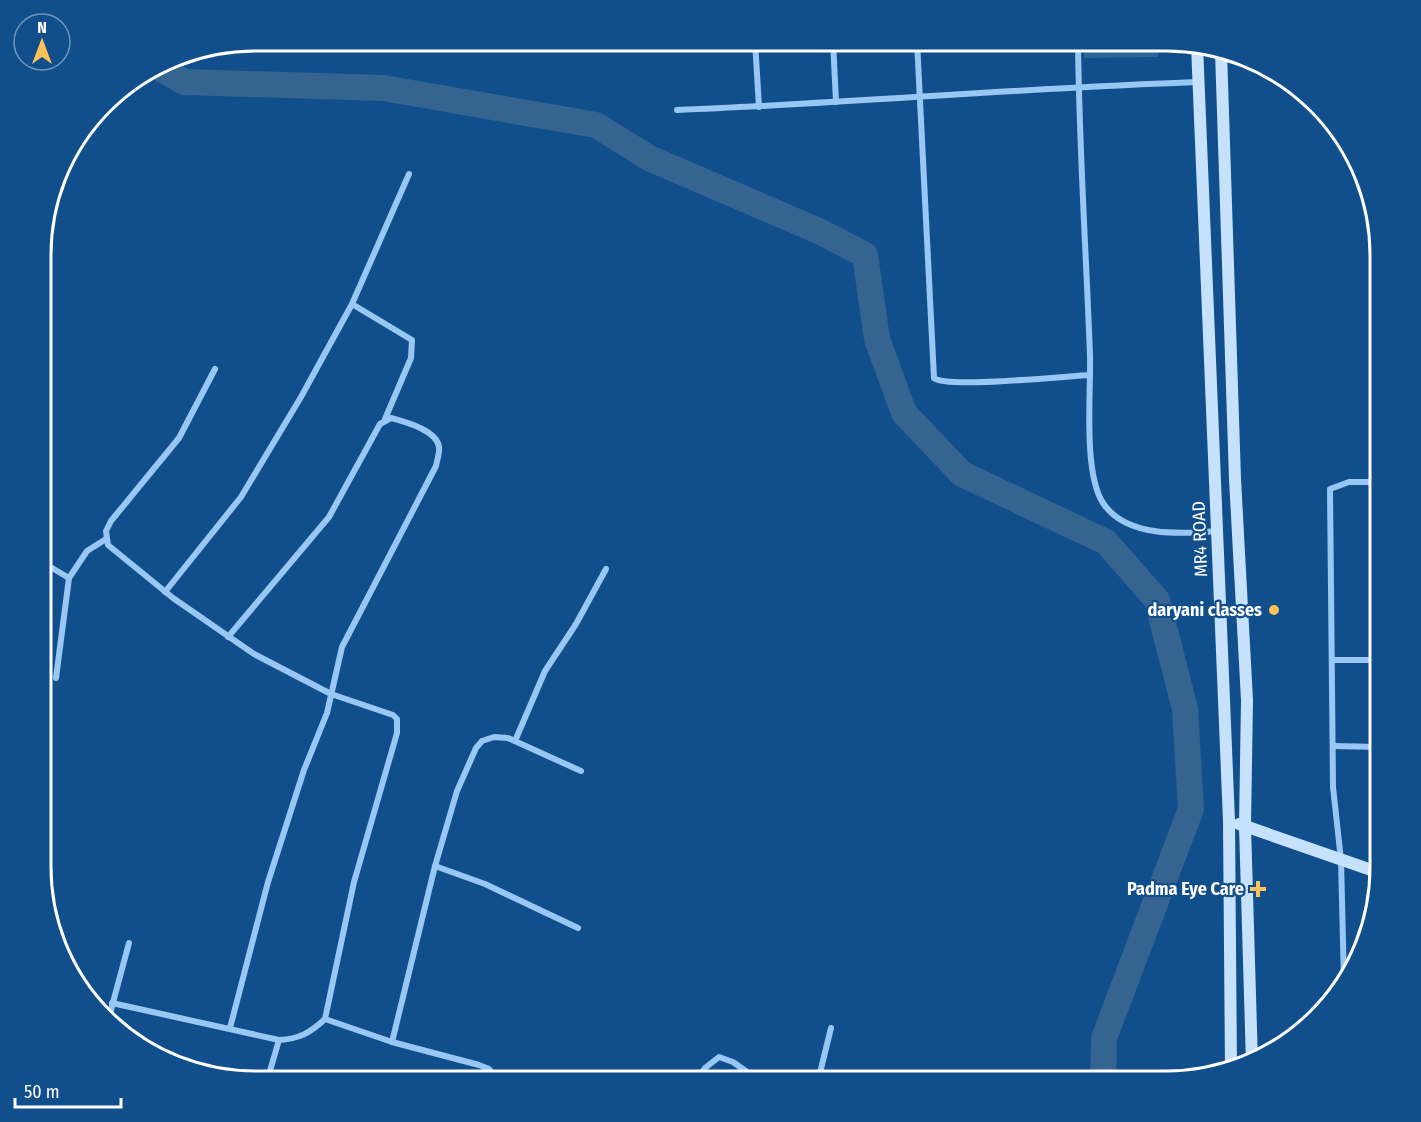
<svg xmlns="http://www.w3.org/2000/svg" width="1421" height="1122" font-family="'Fira Sans Condensed',sans-serif">
  <rect width="100%" height="100%" fill="#114f8c"/>
  <g fill="none" stroke-linecap="round" stroke-linejoin="round">
    <!-- river -->
    <path stroke="#356490" stroke-width="26" d="M159,67L184,82L383,88L596,125L649,158L821,232L865,255L877,339L904,413L962,474L1106,542L1157,600L1185,709L1191,809L1104,1038L1103,1081"/>
    <!-- street -->
    <g stroke="#97c7f2" stroke-width="6">
      <path d="M755,41L759,107"/>
      <path d="M833,41L836,102"/>
      <path d="M917,41L934,378C946,389 1067,376 1090,375"/>
      <path d="M1078,41C1079,146 1086,250 1090,355C1091,393 1083,472 1103,503C1126,538 1182,534 1218,531"/>
      <path d="M677,110C851,103 1024,88 1198,82"/>
      <path d="M352,304L412,340L411,358L385,419"/>
      <path d="M215,369L179,438L111,521L106,531L108,545L173,598L254,654L331,694L393,715L397,719V733L354,882L325,1019L392,1042L479,1065L489,1069L497,1081"/>
      <path d="M42,562L69,578"/>
      <path d="M165,592L241,497L301,397L352,304L409,174"/>
      <path d="M228,637L329,517L380,424L391,418C405,422 437,430 439,447C440,452 437,460 436,466L342,647L327,713L304,770L268,882L230,1028"/>
      <path d="M1332,660H1380"/>
      <path d="M56,678L69,578L87,551L106,539"/>
      <path d="M515,741L545,671L576,624L606,569"/>
      <path d="M1333,746L1380,747"/>
      <path d="M435,866L485,884L578,928"/>
      <path d="M1344,982L1341,860L1333,787L1330,489L1349,482H1380"/>
      <path d="M112,1003L279,1040C299,1039 310,1033 325,1019"/>
      <path d="M108,1021L129,943"/>
      <path d="M392,1042L435,866L457,791L476,748L482,741L494,737L508,738L581,771"/>
      <path d="M267,1081L279,1040"/>
      <path d="M697,1081L705,1068L719,1057L733,1062L760,1081"/>
      <path d="M818,1081L831,1028"/>
      <path d="M1126,1081V1076"/>
    </g>
    <!-- secondary -->
    <g stroke="#c6e1fc" stroke-width="12">
      <path d="M1197,45L1229,821L1231,1069"/>
      <path d="M1221,51L1235,479L1247,700L1245,826L1252,1063"/>
      <path d="M1239,824L1380,873"/>
    </g>
  </g>
  <!-- wall -->
  <path fill="#2d669a" d="M1084,41H1158V57L1084,58Z"/>
  <!-- markers -->
  <g fill="#ffc258" stroke="#114f8c" stroke-width="2">
    <circle cx="1274" cy="610" r="6"/>
    <path d="M1255 880h6v6h6v6h-6v6h-6v-6h-6v-6h6z"/>
  </g>
  <g text-anchor="middle" stroke-width="4.5" stroke-linejoin="round" paint-order="stroke">
    <!-- street labels -->
    <g font-size="18" fill="#fff" stroke="#114f8c">
      <text transform="translate(1200 539) rotate(-92)" y="6">MR4 ROAD</text>
    </g>
    <!-- poi labels -->
    <g font-size="18" font-weight="bold" fill="#fff" stroke="#114f8c" text-anchor="end">
      <text x="1262" y="616">daryani classes</text>
      <text x="1244" y="895">Padma Eye Care</text>
    </g>
  </g>
  <!-- crop -->
  <path d="M0 0H1421V1122H0ZM255 51H1166A204 204 0 0 1 1370 255V867A204 204 0 0 1 1166 1071H255A204 204 0 0 1 51 867V255A204 204 0 0 1 255 51Z" fill="#114f8c" fill-rule="evenodd"/>
  <path fill="none" stroke="#fff" stroke-width="3" d="M255 51H1166A204 204 0 0 1 1370 255V867A204 204 0 0 1 1166 1071H255A204 204 0 0 1 51 867V255A204 204 0 0 1 255 51Z"/>
  <!-- north arrow -->
  <g transform="translate(42 42)"><circle r="28" fill="#114f8c" stroke="#7095ba" stroke-width="1.5"/>
  <path d="M0-4.5L10 22L0 15L-10 22Z" fill="#ffc258"/>
  <text y="-9" font-size="16" font-weight="bold" text-anchor="middle" fill="#ffffff">N</text>
  </g>
  <!-- scale -->
  <path d="M15 1098v9h106v-9" fill="none" stroke="#ffffff" stroke-width="3"/>
  <text x="24" y="1098" font-size="18" fill="#ffffff" stroke="#114f8c" stroke-width="4.5" paint-order="stroke">50 m</text>
</svg>
